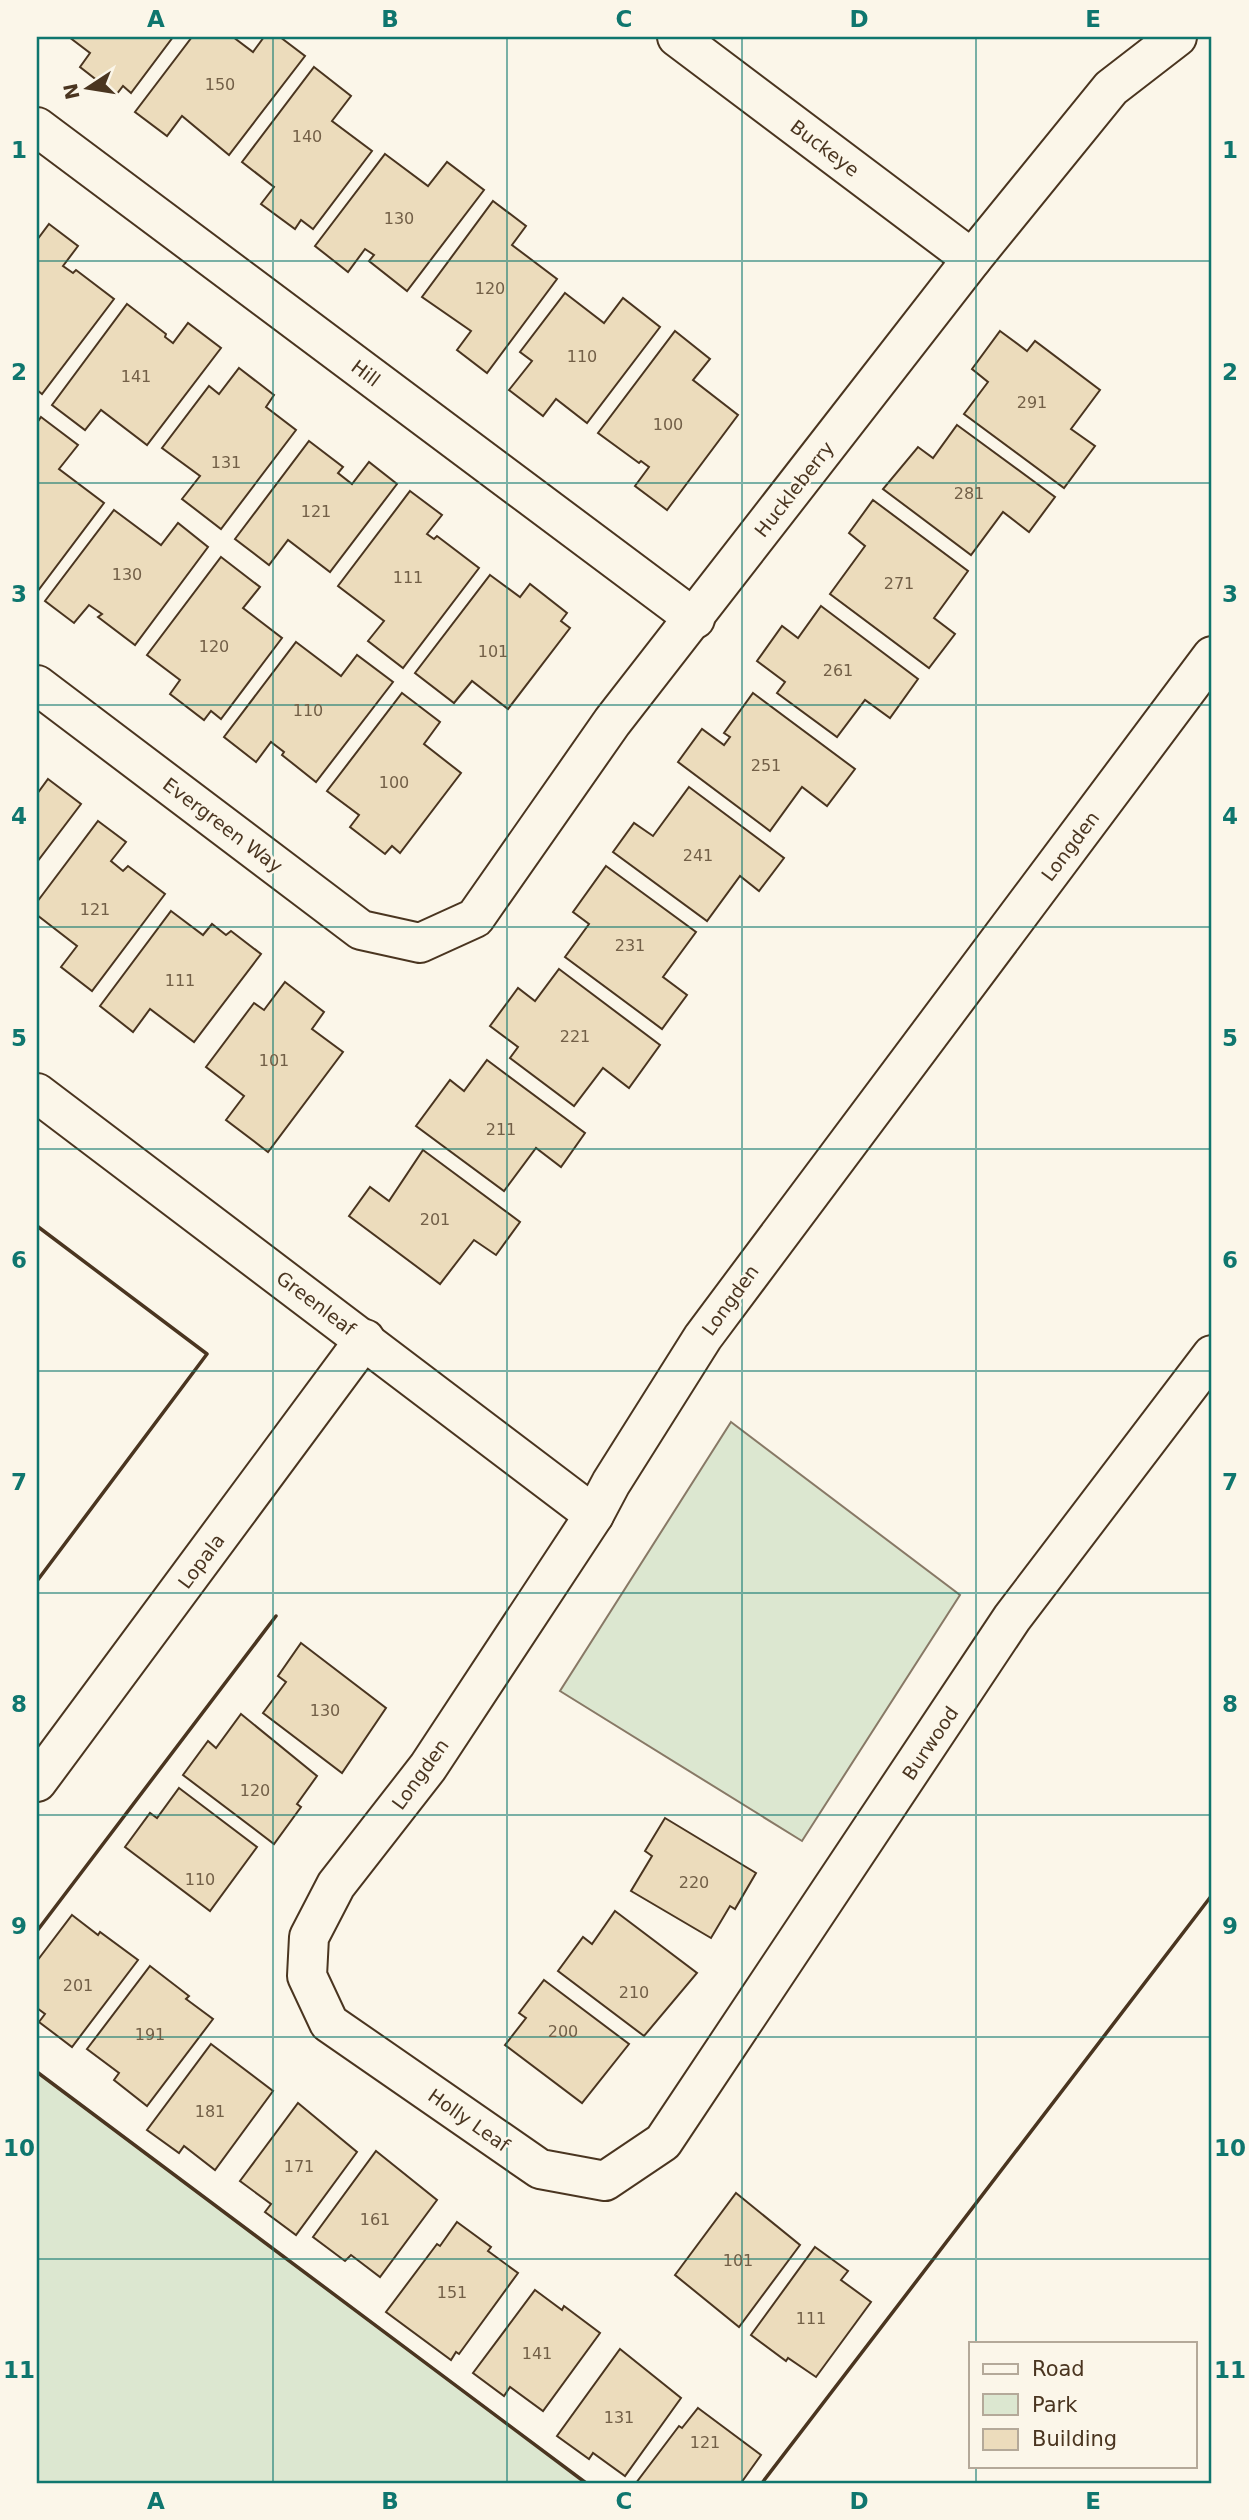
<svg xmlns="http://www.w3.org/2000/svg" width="1249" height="2520" font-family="'DejaVu Sans',sans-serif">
  <rect width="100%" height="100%" fill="#fbf6e9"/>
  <!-- green -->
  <g fill="#dce7d0" stroke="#887966" stroke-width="2">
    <path d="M731,1422L960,1595L802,1841L560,1691Z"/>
    <path d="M37,2072L586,2483H37Z"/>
  </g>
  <!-- building -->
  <g fill="#ecdcbc" stroke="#4a3520" stroke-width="2">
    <path d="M69,37H173L131,93L123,86L116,95L80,67L90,53Z"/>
    <path d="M192,37H233L253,52L264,37H280L305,56L229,155L182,116L167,136L135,112Z"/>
    <path d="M314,67L351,96L332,121L372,151L313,229L301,220L295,229L261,204L274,187L242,162Z"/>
    <path d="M385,154L428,186L447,162L484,190L407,291L369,261L374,255L365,249L348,272L315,246Z"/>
    <path d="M493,201L526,226L512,245L557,279L487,373L457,350L471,331L422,297Z"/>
    <path d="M49,224L78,246L63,266L73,273L76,270L114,299L42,394L37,390V240Z"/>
    <path d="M565,293L604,323L623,298L660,327L587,423L556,399L543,416L509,390L532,361L520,352Z"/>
    <path d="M127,304L166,334L165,337L173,343L188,323L221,348L147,445L101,410L85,430L52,405Z"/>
    <path d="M675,331L710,359L693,380L738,415L667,510L635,486L649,467L641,461L639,463L598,433Z"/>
    <path d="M1000,331L1027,351L1035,341L1100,390L1071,429L1095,446L1064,488L964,414L988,382L972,369Z"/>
    <path d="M239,368L274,395L266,407L296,430L221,529L182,499L200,476L162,448L209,386L219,394Z"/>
    <path d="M41,417L78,445L59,469L104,503L37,592V423Z"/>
    <path d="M957,425L1055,497L1029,532L1003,512L971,555L883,489L918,447L933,458Z"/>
    <path d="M309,441L343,467L338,473L352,484L369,462L397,484L330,572L288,540L269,565L235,539Z"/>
    <path d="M410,491L442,515L427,534L434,539L437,536L479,568L403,668L368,641L384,621L338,586Z"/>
    <path d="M873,500L968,571L934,618L955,634L929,668L830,594L865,546L849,533Z"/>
    <path d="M114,510L161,545L178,523L208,547L135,645L98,617L102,614L89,605L74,623L45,601Z"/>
    <path d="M221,557L260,587L243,608L282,638L221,719L211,711L204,720L170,694L180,680L147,655Z"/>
    <path d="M490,575L520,597L530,584L567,613L561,621L570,628L508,709L472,681L454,703L415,673Z"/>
    <path d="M821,606L918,679L890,718L865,700L837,737L777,693L785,682L757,661L782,626L798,638Z"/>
    <path d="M296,642L341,676L357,655L393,682L316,782L282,755L284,752L271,742L256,762L224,737Z"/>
    <path d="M402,693L440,722L424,744L461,773L400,853L392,846L385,854L350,827L359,815L327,791Z"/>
    <path d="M753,693L855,769L827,806L802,787L770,831L678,762L702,729L724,745L730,737L724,733Z"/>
    <path d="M48,779L81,804L37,862V794Z"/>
    <path d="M689,787L784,858L759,891L740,876L707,921L613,852L634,823L653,836Z"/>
    <path d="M98,821L126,842L111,861L123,871L128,866L165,894L92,991L61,967L77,946L37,915V902Z"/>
    <path d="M606,866L696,932L663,977L687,995L662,1029L565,957L589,924L573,912Z"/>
    <path d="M171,911L203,935L212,924L226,935L231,931L261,954L194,1042L150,1009L133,1032L100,1006Z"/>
    <path d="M559,969L660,1045L629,1088L603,1068L574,1106L510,1058L518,1047L490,1026L518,988L535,1001Z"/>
    <path d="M285,982L324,1012L312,1029L343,1052L268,1152L226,1120L244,1096L206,1067L254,1003L264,1010Z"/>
    <path d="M487,1060L585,1133L561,1167L536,1148L504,1191L416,1126L450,1080L464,1091Z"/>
    <path d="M423,1150L520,1222L496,1255L474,1240L440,1284L349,1216L370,1187L389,1201Z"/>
    <path d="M301,1643L386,1708L342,1773L263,1713L286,1682L278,1676Z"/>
    <path d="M241,1714L317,1776L297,1804L301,1807L274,1844L183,1775L208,1741L216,1748Z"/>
    <path d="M179,1788L257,1847L210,1911L125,1847L150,1813L157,1818Z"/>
    <path d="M665,1818L756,1873L735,1909L730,1906L711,1938L631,1891L652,1856L645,1851Z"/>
    <path d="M615,1911L697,1973L644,2036L558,1971L583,1937L592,1944Z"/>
    <path d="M72,1915L98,1935L100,1932L138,1960L72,2047L39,2022L45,2014L37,2008V1961Z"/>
    <path d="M150,1966L189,1996L186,1999L213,2019L147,2106L114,2080L119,2073L87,2049Z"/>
    <path d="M544,1980L629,2044L582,2103L505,2045L526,2018L519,2013Z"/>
    <path d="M211,2044L273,2091L215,2170L184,2146L179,2153L147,2130Z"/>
    <path d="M298,2103L357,2152L296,2235L265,2212L271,2204L240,2181Z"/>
    <path d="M376,2151L437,2200L380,2277L351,2255L345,2261L313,2237Z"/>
    <path d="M736,2193L800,2245L739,2327L675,2275Z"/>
    <path d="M457,2222L491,2247L488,2251L518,2273L459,2354L456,2352L451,2360L386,2312L437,2244L440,2246Z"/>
    <path d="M815,2247L848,2271L841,2280L871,2302L816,2377L788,2358L786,2361L751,2335Z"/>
    <path d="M535,2290L562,2310L564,2306L600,2333L543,2411L510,2387L504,2396L473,2373Z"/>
    <path d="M620,2349L681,2398L625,2476L593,2453L589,2459L557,2436Z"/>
    <path d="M698,2408L761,2455L741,2483H636L679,2426L682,2428Z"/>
  </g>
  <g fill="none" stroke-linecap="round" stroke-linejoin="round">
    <defs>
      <g id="street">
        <path d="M677,37L972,259"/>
        <path d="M37,127L695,619"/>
        <path d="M1212,656L703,1337L611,1483L594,1515L428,1767L336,1885L309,1937L307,1976L329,2023L540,2169L605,2181L663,2142L1012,1618L1212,1355"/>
        <path d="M37,685L361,930L420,943L475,918L612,722L972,259L1111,88L1177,37"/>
      </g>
      <g id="secondary">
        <path d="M37,1093L594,1515"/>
        <path d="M37,1782L365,1339"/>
      </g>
    </defs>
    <!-- street casing -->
    <use href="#street" stroke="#4a3520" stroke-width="42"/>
    <!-- secondary casing -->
    <use href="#secondary" stroke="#4a3520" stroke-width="42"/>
    <!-- street -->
    <use href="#street" stroke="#fbf6e9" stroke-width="38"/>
    <!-- secondary -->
    <use href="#secondary" stroke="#fbf6e9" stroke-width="38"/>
    <!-- wall -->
    <g stroke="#4a3520" stroke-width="3.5">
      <path d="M37,1226L207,1354L37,1581"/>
      <path d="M37,1931L276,1616"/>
      <path d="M37,2072L586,2483"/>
      <path d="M762,2483L1212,1895"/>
    </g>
  </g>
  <!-- grid -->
  <path fill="none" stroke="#0f766e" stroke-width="2" stroke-opacity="0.55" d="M273,37V2483M507,37V2483M742,37V2483M976,37V2343M37,261H1212M37,483H1212M37,705H1212M37,927H1212M37,1149H1212M37,1371H1212M37,1593H1212M37,1815H1212M37,2037H1212M37,2259H1212M976,2466V2483"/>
  <g text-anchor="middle" stroke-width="5" stroke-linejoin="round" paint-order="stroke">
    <!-- number labels -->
    <g font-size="16" fill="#725f47">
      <text x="220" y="90">150</text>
      <text x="307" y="142">140</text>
      <text x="399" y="224">130</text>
      <text x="490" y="294">120</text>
      <text x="582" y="362">110</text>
      <text x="136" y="382">141</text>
      <text x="1032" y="408">291</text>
      <text x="668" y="430">100</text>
      <text x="226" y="468">131</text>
      <text x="969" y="499">281</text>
      <text x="316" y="517">121</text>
      <text x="127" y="580">130</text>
      <text x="408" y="583">111</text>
      <text x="899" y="589">271</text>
      <text x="214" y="652">120</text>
      <text x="493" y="657">101</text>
      <text x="838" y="676">261</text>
      <text x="308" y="716">110</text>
      <text x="766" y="771">251</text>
      <text x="394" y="788">100</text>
      <text x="698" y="861">241</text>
      <text x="95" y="915">121</text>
      <text x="630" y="951">231</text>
      <text x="180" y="986">111</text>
      <text x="575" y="1042">221</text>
      <text x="274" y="1066">101</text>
      <text x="501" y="1135">211</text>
      <text x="435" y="1225">201</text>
      <text x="325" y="1716">130</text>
      <text x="255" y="1796">120</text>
      <text x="200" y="1885">110</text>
      <text x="694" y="1888">220</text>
      <text x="78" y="1991">201</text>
      <text x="634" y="1998">210</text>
      <text x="563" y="2037">200</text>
      <text x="150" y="2040">191</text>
      <text x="210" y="2117">181</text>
      <text x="299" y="2172">171</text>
      <text x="375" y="2225">161</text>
      <text x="738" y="2266">101</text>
      <text x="452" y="2298">151</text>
      <text x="811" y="2324">111</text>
      <text x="537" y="2359">141</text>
      <text x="619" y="2423">131</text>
      <text x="705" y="2448">121</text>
    </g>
    <!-- street labels -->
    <g font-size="19" fill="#4a3520" stroke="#fbf6e9">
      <text transform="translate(825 148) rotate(37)" y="7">Buckeye</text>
      <text transform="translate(366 373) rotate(37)" y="7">Hill</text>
      <text transform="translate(794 489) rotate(-52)" y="7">Huckleberry</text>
      <text transform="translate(223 825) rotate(37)" y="7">Evergreen Way</text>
      <text transform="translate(1070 846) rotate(-53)" y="7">Longden</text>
      <text transform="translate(730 1300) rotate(-54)" y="7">Longden</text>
      <text transform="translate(316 1303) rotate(37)" y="7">Greenleaf</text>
      <text transform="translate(201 1561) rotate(-53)" y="7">Lopala</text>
      <text transform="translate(930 1743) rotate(-56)" y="7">Burwood</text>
      <text transform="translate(420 1774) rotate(-54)" y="7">Longden</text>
      <text transform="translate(469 2120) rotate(35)" y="7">Holly Leaf</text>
    </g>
  </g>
  <!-- border -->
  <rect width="1249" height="2520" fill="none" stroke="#fbf6e9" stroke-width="77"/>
  <!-- legend -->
  <rect x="969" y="2342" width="228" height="126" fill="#fbf6e9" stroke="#b4a999" stroke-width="2"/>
  <rect x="983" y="2364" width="35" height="10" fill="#fbf6e9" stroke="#b4a999" stroke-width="2"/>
  <text x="1032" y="2376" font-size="21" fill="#4a3520">Road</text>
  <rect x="983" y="2394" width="35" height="21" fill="#dce7d0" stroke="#b4a999" stroke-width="2"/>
  <text x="1032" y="2412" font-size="21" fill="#4a3520">Park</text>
  <rect x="983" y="2429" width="35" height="21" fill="#ecdcbc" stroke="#b4a999" stroke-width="2"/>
  <text x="1032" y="2446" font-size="21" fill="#4a3520">Building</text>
  <!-- north arrow -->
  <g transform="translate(88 88) rotate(258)" stroke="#fbf6e9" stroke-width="5" paint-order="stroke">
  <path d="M0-5L12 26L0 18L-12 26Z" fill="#4a3520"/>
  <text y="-10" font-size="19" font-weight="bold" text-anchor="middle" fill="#4a3520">N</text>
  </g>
  <rect x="38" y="38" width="1172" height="2444" fill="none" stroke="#0f766e" stroke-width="2.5"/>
  <g font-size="23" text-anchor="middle" font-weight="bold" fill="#0f766e">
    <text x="156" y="27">A</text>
    <text x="390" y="27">B</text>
    <text x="624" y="27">C</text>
    <text x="859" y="27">D</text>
    <text x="1093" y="27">E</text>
    <text x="19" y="158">1</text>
    <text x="1230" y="158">1</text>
    <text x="19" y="380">2</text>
    <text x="1230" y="380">2</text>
    <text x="19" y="602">3</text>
    <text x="1230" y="602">3</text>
    <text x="19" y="824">4</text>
    <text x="1230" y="824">4</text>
    <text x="19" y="1046">5</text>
    <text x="1230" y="1046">5</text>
    <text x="19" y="1268">6</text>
    <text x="1230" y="1268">6</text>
    <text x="19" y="1490">7</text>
    <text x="1230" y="1490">7</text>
    <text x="19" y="1712">8</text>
    <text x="1230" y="1712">8</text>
    <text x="19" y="1934">9</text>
    <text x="1230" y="1934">9</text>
    <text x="19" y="2156">10</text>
    <text x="1230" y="2156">10</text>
    <text x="19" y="2378">11</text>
    <text x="1230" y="2378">11</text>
    <text x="156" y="2509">A</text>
    <text x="390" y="2509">B</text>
    <text x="624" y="2509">C</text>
    <text x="859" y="2509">D</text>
    <text x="1093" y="2509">E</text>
  </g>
</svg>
